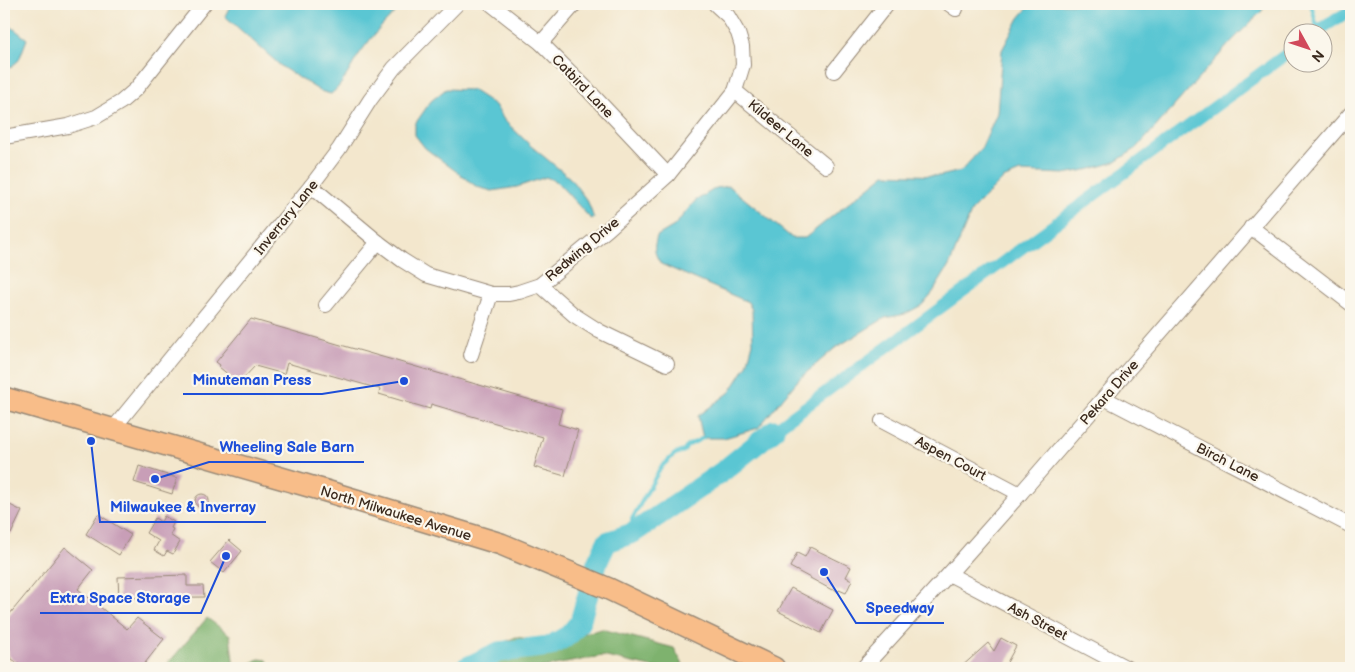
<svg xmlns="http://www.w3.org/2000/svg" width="1355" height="672" font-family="'Balsamiq Sans',sans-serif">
  <rect width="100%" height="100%" fill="#fbf7ec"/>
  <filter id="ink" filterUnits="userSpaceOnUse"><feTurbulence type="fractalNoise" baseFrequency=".02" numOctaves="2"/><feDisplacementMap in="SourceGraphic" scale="10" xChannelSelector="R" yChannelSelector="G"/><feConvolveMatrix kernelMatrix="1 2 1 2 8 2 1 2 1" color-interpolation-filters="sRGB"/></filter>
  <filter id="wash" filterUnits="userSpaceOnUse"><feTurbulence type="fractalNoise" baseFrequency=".0096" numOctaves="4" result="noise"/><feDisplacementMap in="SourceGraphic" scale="20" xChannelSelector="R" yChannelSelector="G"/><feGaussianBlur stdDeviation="1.12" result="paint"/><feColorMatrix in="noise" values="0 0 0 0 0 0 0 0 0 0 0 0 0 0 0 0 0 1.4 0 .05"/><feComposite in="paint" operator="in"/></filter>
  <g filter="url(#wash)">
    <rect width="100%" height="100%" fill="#f3e7cd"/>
    <!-- forest -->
    <g fill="#7eb26e" stroke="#5c6e46">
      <path d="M207,618L230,635L234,668L248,665L259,659L267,660L271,668H164Z"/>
      <path d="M602,629L674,648L685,668H655L602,656L539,668H445L516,637L548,642Z"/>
    </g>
    <!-- water -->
    <g fill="#5ac6d3" stroke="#4a7878">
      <path d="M231,4H405C388,18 373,35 360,53C350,67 345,83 331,94L320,91L282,67L225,16Z"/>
      <path d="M1031,4H1266L1261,12L1230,43L1137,148L1115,162L1091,169L1064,174L1020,172L1003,179L972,210L949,266L933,292L922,305L905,314L885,318L835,348L799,379L758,428L724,438H703L698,416L730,392L747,365L753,343L752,310L748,302L661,264C654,253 653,249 657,236L674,226L695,201L716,188L729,186L792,238H805L885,174L940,176L961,171L981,149L997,113L1002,50L1019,18Z"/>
      <path d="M4,21L27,39L19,60L5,72H4Z"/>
      <path d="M446,89L472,90L495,105L504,120L531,146L570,178L588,202L594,219L590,218L557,182L546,177L517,187L492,191L477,187L425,148L415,135V124L431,101Z"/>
    </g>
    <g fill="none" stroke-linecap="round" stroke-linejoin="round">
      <!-- stream -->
      <g stroke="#5ac6d3" stroke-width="4">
        <path d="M1311,4L1318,31"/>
        <path d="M633,533L632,519L661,467L675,454L684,451L687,446L703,438"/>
      </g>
      <!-- canal -->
      <g stroke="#5ac6d3" stroke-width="12">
        <path d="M1316,32L1351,10"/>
        <path d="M774,430L1292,50"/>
      </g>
      <!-- river -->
      <path stroke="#5ac6d3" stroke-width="21" d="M465,668L499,652L550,646L569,635L580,622L597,563L607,542L633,533L722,472L774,430"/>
    </g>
    <g id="blocks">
      <!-- building -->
      <g fill="#c89eb7">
        <path d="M251,319L562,409L558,424L578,430L565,476L534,467L543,437L431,404L430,409L379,394L380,389L287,363L284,374L255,366L240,382L236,379L235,380L219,367L220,365L216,362Z"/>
        <path d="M139,466L177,478L172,494L134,482Z"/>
        <circle cx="202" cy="501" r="7"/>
        <path d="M10,505L22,511L11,534L4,530V516Z"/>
        <path d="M98,514L131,535L119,555L86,534Z"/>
        <path d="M164,516L174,522L171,528L173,529L170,535L180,542L173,554L167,551L164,556L154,550L159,541L146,533L155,518L161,522Z"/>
        <path d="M229,540L242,551L224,573L210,562Z"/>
        <path d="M65,547L93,570L78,589L127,629L137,618L164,639L141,668H23L21,666L7,655L9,652L4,648V621Z"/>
        <path d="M810,547L851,567L846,577L852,580L846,593L839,590L838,592L834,589L832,590L790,567L797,553L805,557Z"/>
        <path d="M187,575V586H203L204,597L119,598L118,577Z"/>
        <path d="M791,588L833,610L821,633L778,611Z"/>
        <path d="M1001,638L1016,646L1004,668H960L988,643L994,651Z"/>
      </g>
    </g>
  </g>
  <g filter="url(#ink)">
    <use href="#blocks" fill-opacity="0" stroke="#978876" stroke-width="1"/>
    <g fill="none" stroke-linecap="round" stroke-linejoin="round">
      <defs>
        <g id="street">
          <path d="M491,4L541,43L588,90L668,175"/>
          <path d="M949,4L956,9"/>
          <path d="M541,43L575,4"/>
          <path d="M834,71L887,4"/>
          <path d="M735,91L826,166"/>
          <path d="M4,137L68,126L96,117L121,102L136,89L204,4"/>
          <path d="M311,186L378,242L402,260L426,275L491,294H509L519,292L540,285L608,229L668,175L735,91L743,65L742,46L738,33L728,16L715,4"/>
          <path d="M1251,227L1351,304"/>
          <path d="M540,285L574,315L599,331L667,364"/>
          <path d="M326,305L378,242"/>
          <path d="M471,355L491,294"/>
          <path d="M1104,398L1351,526"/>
          <path d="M882,421L1020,494"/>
          <path d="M112,430L311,186L339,149L370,100L394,68L457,4"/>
          <path d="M949,574L1127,668"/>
          <path d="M863,668L949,574L1020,494L1351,113"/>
        </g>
        <path id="primary" d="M4,398L326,491L501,544L609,589L774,668"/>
      </defs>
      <!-- street casing -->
      <use href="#street" stroke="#978876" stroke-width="16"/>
      <!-- primary casing -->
      <use href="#primary" stroke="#978876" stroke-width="24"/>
      <!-- street -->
      <use href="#street" stroke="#fff" stroke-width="14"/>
      <!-- primary -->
      <use href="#primary" stroke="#f8bd89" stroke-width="21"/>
    </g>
  </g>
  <g text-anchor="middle" stroke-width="4.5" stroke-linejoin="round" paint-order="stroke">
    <!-- street labels -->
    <g font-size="14" fill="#3b2a1e" stroke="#fbf7ec">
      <text transform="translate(583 86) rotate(46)" y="5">Catbird Lane</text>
      <text transform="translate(781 128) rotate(40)" y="5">Kildeer Lane</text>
      <text transform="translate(286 217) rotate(-51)" y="5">Inverrary Lane</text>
      <text transform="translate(582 249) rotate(-40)" y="5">Redwing Drive</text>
      <text transform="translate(1109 392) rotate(-49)" y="5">Pekara Drive</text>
      <text transform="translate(951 458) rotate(28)" y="5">Aspen Court</text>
      <text transform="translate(1228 462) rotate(27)" y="5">Birch Lane</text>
      <text transform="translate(396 513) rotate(17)" y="5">North Milwaukee Avenue</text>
      <text transform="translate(1038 621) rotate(28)" y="5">Ash Street</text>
    </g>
  </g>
  <!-- callouts -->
  <path fill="none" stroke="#1d4ed8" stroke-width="2" d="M404 381L322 394H183M155 479L209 462H364M91 441L100 522H266M226 556L201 613H40M824 572L856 623H944"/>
  <g fill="#1d4ed8" stroke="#fbf7ec" stroke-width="2">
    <circle cx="404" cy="381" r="5"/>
    <circle cx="155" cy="479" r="5"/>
    <circle cx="91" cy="441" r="5"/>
    <circle cx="226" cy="556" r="5"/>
    <circle cx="824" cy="572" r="5"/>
  </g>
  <g font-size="15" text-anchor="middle" font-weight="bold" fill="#1d4ed8" stroke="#fbf7ec" stroke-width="4.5" stroke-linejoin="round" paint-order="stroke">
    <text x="252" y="385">Minuteman Press</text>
    <text x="287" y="452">Wheeling Sale Barn</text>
    <text x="183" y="512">Milwaukee &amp; Inverray</text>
    <text x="120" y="603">Extra Space Storage</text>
    <text x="900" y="613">Speedway</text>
  </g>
  <!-- margin -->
  <rect width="1355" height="672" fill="none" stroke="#fbf7ec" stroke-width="20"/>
  <!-- north arrow -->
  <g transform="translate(1308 48) rotate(130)"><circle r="24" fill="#fbf7ec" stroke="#aea59a"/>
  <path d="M0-4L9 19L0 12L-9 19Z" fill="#d1495b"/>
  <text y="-8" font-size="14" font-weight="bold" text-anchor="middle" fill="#3b2a1e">N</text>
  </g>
</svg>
